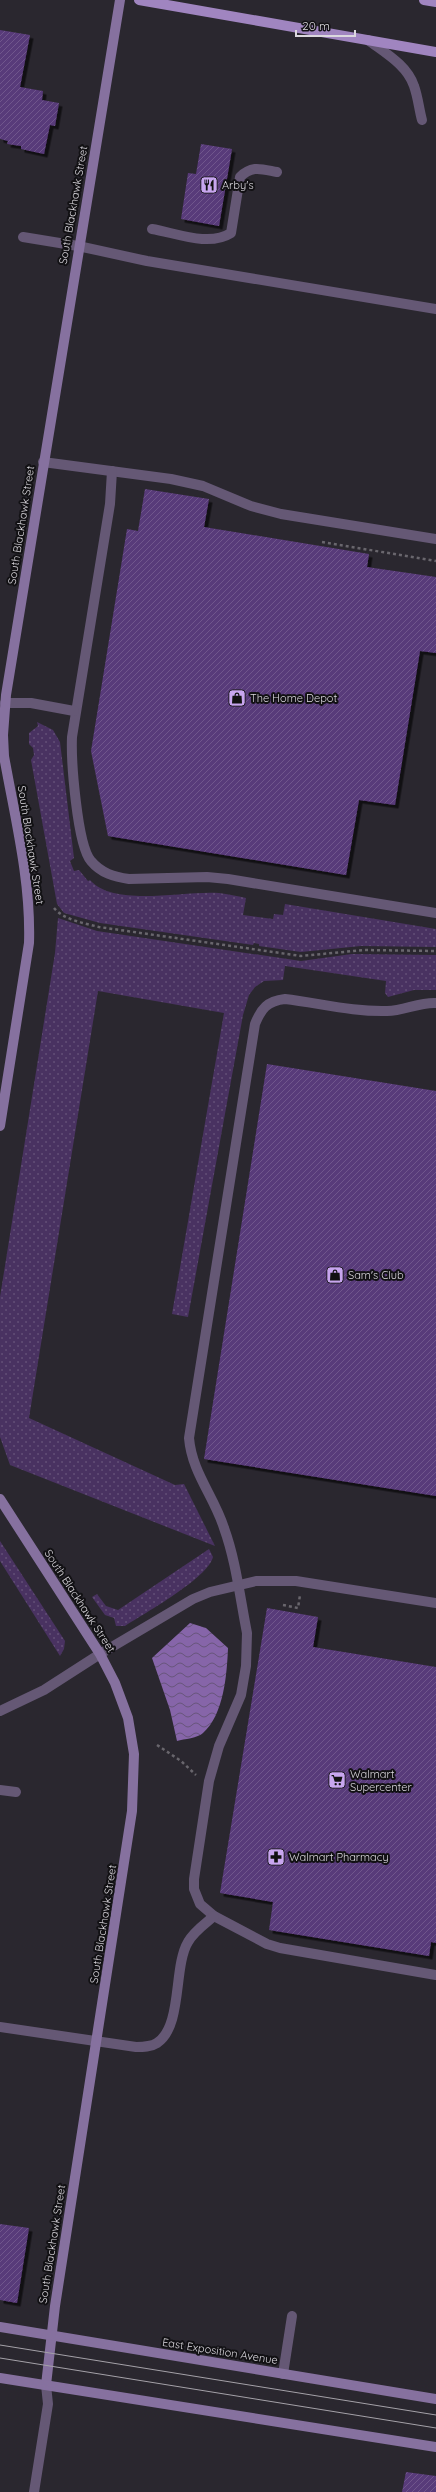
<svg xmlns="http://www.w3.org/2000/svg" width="436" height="2492" font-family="Quicksand,sans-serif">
  <defs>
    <pattern id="grass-dots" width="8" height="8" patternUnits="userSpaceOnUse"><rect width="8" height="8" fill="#493261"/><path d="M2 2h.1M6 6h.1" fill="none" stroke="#634f77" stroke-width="1.8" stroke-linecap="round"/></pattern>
    <pattern id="water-waves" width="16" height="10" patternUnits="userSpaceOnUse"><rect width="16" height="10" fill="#8665a9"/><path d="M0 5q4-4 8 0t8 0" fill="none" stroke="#67557b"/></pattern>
    <pattern id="building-hatch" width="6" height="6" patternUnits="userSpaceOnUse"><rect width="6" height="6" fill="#593a7a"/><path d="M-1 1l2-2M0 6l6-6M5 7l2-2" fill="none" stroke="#70568c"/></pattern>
    <filter id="shadow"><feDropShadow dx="3.5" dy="3.5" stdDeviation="0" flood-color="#0009"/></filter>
  </defs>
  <rect width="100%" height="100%" fill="#2a272f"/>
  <!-- grass -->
  <g fill="url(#grass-dots)">
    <path d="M37,722L53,730L60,742L74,858L70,861L74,871L79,870L88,881L90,880C114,908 185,890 219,893C228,894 237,896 246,898L243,915L273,919L274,914L283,915L285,904L436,929V947L361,946L301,952L259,946V944L254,943L253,945L100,923L64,913L57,904L31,760L34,755L33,748L29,744V733L38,726Z"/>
    <path d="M58,918L97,931L301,961L352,954L436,955V990H414L388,997L385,993L386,981L285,966L283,980L264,981L255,987L249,995L243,1015L188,1317L172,1314L224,1013L98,991L29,1418L175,1485L184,1484L215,1546L10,1465L0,1437V1297L55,953Z"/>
    <path d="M0,1541L65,1641L64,1649L60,1656L0,1561Z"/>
    <path d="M209,1549L213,1557C208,1578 145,1613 125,1626H116L114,1618L105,1615L92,1597L97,1594L106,1606L118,1610Z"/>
  </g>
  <!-- water -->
  <path fill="url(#water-waves)" d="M190,1623L206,1628L228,1648C227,1673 224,1715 203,1733C198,1738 184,1739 177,1741L170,1710L152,1658Z"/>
  <!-- building -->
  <g fill="url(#building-hatch)" filter="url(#shadow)">
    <path d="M0,30L30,35L20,87L43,91L42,100L59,103L55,126L50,125L44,154L21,149V146L7,144L8,141L0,139Z"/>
    <path d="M201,144L232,149L219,226L181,219L188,173L196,174Z"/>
    <path d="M145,489L209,499L204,527L369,554L367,567L436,577V653L420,651L395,805L359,800L346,875L108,836L91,751L127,529L138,531Z"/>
    <path d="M267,1064L436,1091V1496L204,1459Z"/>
    <path d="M267,1608L318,1617L313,1647L436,1667V1943L431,1942L429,1956L269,1930L273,1902L220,1893Z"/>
    <path d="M0,2224L29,2228L17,2303L0,2300Z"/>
    <path d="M406,2472L436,2476V2492H402Z"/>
  </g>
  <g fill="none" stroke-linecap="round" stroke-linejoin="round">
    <!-- path -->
    <g stroke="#69666d" stroke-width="2.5" stroke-dasharray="3 3" stroke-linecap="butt">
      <path d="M322,542L436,561"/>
      <path d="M54,908C64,920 84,923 99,927L301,956L364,950L436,951"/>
      <path d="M283,1605L298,1608L300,1595"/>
      <path d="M157,1745L181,1761L196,1775"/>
    </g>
    <!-- lane -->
    <g stroke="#655875" stroke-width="10">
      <path d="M368,40C385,53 407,65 414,86C418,97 419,109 422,120"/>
      <path d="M152,229C176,233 209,247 231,233L240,177C252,165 261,169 277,172"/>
      <path d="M23,237L78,246L147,261L436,309"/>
      <path d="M43,462L171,479L203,486L251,506L281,514L436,539"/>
      <path d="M112,471L110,504L72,737C71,760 77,845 91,861C101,873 114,877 129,879L207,877L228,879L436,913"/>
      <path d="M5,703H31L74,711"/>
      <path d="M436,1003C419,1002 404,1011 387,1011C353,1012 319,1003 285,999C267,1001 261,1009 255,1024L189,1438C192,1473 214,1496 224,1528C236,1561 240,1598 247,1633L246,1666L241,1695L219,1746L209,1781L194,1879V1889L200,1904L214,1916L267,1944L280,1948L436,1975"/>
      <path d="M100,1654L193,1599L210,1592L256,1581H296L436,1603"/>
      <path d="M0,1790L16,1792"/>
      <path d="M0,2027L136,2047C143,2047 151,2047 157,2043C183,2026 173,1967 188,1942C194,1931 205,1924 214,1916"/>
      <path d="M283,2374L292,2316"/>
      <path d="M34,2492L48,2404L46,2385"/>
    </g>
    <!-- street -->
    <path stroke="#655875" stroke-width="10" d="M0,1711L44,1690L100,1654"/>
    <!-- secondary -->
    <g stroke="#86719f" stroke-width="10">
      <path d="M0,1126L29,943C31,880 15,818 4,756L3,735L6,695L120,0"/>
      <path d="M0,1499L100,1654L115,1683L128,1718L134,1754L132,1811L55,2306L46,2385"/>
      <path d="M0,2327L436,2399"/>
      <path d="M0,2378L436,2447"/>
    </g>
    <!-- primary -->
    <g stroke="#a085c0" stroke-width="10">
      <path d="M139,0L436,52"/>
      <path d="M424,0L436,2"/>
    </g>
    <!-- tram -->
    <g stroke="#a4a1a8" stroke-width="1">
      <path d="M0,2345L436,2415"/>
      <path d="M0,2358L436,2428"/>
    </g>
  </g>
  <!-- icons -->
  <defs>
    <symbol id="restaurant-square" viewBox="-11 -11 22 22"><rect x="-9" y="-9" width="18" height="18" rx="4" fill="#c8a6ef" stroke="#121114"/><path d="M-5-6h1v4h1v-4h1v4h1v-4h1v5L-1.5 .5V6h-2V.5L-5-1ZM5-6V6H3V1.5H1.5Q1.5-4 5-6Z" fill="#111"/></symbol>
    <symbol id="shop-square" viewBox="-11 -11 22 22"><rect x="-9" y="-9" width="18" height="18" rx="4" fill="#c8a6ef" stroke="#121114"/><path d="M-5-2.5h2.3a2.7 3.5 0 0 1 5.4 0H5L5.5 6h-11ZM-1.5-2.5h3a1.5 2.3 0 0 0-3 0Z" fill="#111"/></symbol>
    <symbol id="supermarket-square" viewBox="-11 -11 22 22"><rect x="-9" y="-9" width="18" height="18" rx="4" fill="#c8a6ef" stroke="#121114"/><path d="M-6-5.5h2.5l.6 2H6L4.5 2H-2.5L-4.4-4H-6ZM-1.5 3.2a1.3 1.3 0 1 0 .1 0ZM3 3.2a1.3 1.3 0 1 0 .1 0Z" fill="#111"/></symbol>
    <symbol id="pharmacy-square" viewBox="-11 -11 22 22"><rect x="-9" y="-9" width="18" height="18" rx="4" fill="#c8a6ef" stroke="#121114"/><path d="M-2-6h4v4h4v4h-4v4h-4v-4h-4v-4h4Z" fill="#111"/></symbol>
  </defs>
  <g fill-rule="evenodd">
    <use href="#restaurant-square" x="199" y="175" width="20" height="20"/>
    <use href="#shop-square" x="227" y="688" width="20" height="20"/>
    <use href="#shop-square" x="325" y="1265" width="20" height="20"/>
    <use href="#supermarket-square" x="327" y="1770" width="20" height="20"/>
    <use href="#pharmacy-square" x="266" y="1847" width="20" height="20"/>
  </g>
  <g text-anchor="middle" stroke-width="4" stroke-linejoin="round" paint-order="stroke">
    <!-- poi labels -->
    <g font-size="11" fill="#dbd8de" stroke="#121114" text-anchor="start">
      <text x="222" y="189">Arby's</text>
      <text x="250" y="702">The Home Depot</text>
      <text x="348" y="1279">Sam's Club</text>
      <text x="350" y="1778">Walmart<tspan x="350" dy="13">Supercenter</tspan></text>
      <text x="289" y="1861">Walmart Pharmacy</text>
    </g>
    <!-- street labels -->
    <g font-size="11" fill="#dbd8de" stroke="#121114">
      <text transform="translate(73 205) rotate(-80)" y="4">South Blackhawk Street</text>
      <text transform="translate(21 525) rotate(-81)" y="4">South Blackhawk Street</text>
      <text transform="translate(31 845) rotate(81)" y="4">South Blackhawk Street</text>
      <text transform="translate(80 1601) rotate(57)" y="4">South Blackhawk Street</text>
      <text transform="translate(103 1924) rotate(-81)" y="4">South Blackhawk Street</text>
      <text transform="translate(52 2244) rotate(-81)" y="4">South Blackhawk Street</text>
      <text transform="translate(220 2351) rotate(9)" y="4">East Exposition Avenue</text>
    </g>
  </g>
  <!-- scale -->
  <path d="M296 30v6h59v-6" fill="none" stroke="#dbd8de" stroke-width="2"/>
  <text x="302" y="30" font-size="12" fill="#dbd8de" stroke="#121114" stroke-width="3" paint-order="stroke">20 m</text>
</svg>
